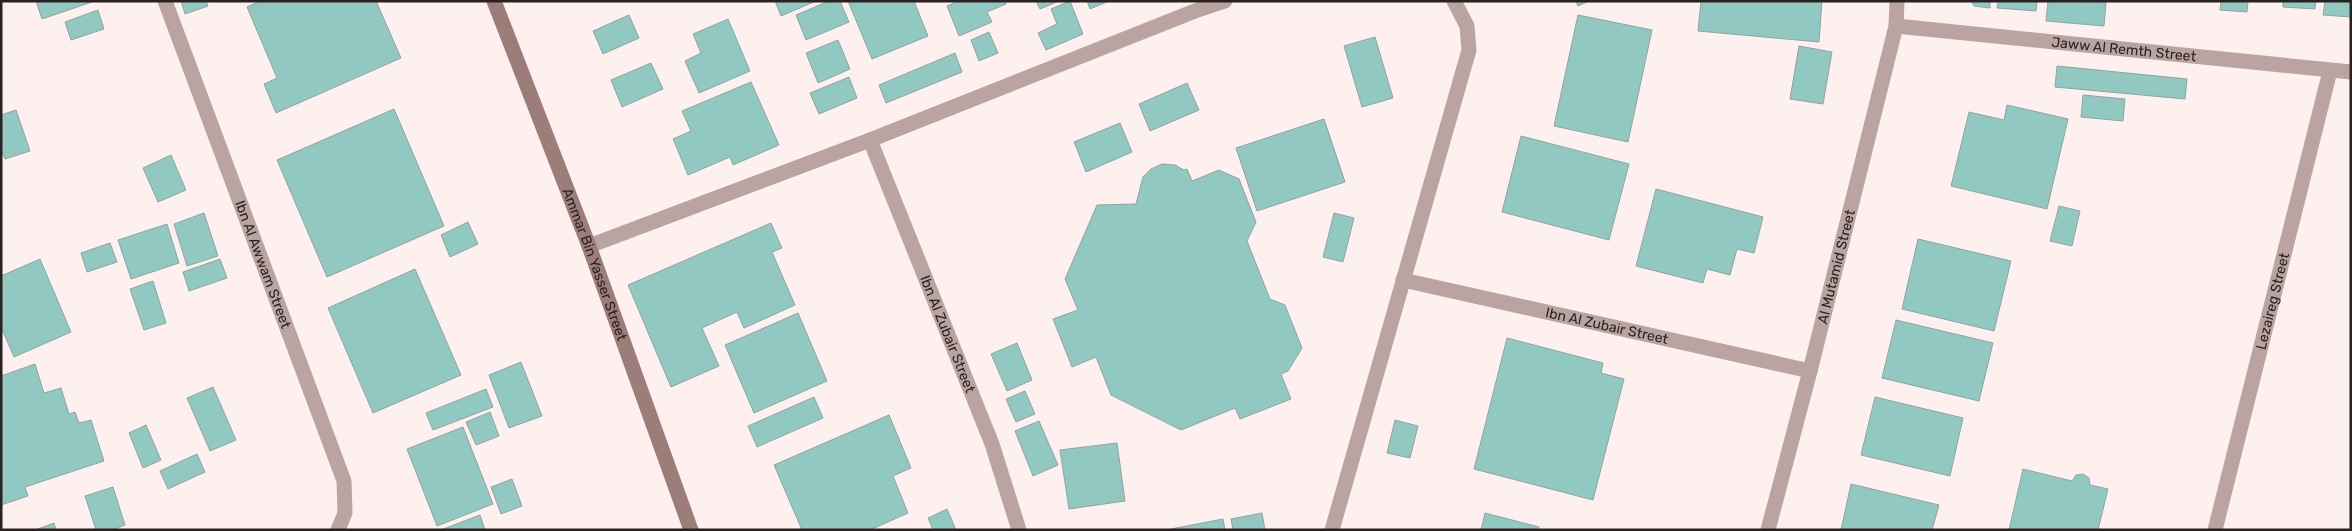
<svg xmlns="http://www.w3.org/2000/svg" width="2352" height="531" font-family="Rubik,sans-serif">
  <rect width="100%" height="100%" fill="#fdf0ef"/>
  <!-- building -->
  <g fill="#91c9c2" stroke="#90a4a1">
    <path d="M36,1H95L42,19Z"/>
    <path d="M181,1H206L208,6L185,14Z"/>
    <path d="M260,1H376L401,58L276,113L264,84L277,78L247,7Z"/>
    <path d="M775,1H816L781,16Z"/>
    <path d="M829,1H840L849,22L806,40L796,15Z"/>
    <path d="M848,1H914L928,36L872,59Z"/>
    <path d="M959,1H1005L1006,4L987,12L992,22L959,36L947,6Z"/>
    <path d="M1036,1H1059L1040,9Z"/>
    <path d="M1070,1L1083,34L1046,50L1038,33L1057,24L1051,9Z"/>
    <path d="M1087,1H1109L1090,9Z"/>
    <path d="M1576,1H1589L1578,6Z"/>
    <path d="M1701,1H1822L1819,42L1698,31Z"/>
    <path d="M1971,1H1990V8L1974,6Z"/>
    <path d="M1998,1H2037L2036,11L1997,8Z"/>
    <path d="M2048,1L2106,2L2104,26L2046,21Z"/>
    <path d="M2221,1H2248L2247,12L2220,10Z"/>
    <path d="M2283,1H2316L2315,9L2283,7Z"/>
    <path d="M2325,1H2351V17L2323,15Z"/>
    <path d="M98,10L104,29L71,40L65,22Z"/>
    <path d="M629,15L639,38L603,54L593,31Z"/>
    <path d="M1578,15L1652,30L1628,142L1554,126Z"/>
    <path d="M728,19L750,71L699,93L685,61L701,53L693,34Z"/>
    <path d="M989,32L998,53L979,61L971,40Z"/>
    <path d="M1375,37L1393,98L1362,107L1344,46Z"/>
    <path d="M838,40L850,69L818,83L806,53Z"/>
    <path d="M1799,46L1832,52L1823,104L1790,99Z"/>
    <path d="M955,53L962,72L886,103L879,85Z"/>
    <path d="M651,63L663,89L622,107L611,80Z"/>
    <path d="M2057,66L2187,79L2185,99L2055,87Z"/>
    <path d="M849,77L857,98L819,114L810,93Z"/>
    <path d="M751,82L779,145L733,165L730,157L688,175L673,139L691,131L682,111Z"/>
    <path d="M1187,83L1199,110L1150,131L1139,104Z"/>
    <path d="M2083,95L2125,99L2123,121L2081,117Z"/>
    <path d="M2007,105L2068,119L2047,209L1951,186L1969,112L2004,120Z"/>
    <path d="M394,109L444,226L327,277L277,160Z"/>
    <path d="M16,110L30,151L5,159L1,149V115Z"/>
    <path d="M1324,119L1345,182L1257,211L1236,148Z"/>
    <path d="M1120,123L1132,152L1086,172L1074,142Z"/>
    <path d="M1521,136L1629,164L1609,240L1502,212Z"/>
    <path d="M171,155L186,190L158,202L143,168Z"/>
    <path d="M1162,164L1175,165L1184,170L1187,169L1192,181L1219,170L1239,179L1256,222L1247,241L1270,299L1285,305L1302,348L1288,371L1281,374L1291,399L1240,419L1235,408L1181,430L1111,395L1096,357L1072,367L1053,319L1078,310L1065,279L1097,205L1136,204L1143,177L1151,169Z"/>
    <path d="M1656,189L1763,217L1754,253L1737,249L1730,275L1707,269L1703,283L1636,266Z"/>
    <path d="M2059,206L2080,211L2072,246L2050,241Z"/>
    <path d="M204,213L218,256L187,266L174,224Z"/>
    <path d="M1334,213L1354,218L1343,262L1323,257Z"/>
    <path d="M468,222L478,244L450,257L441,235Z"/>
    <path d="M771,223L782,248L772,252L795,305L744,328L737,312L702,328L719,366L671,387L628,285Z"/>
    <path d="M167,224L179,263L131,279L118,240Z"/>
    <path d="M1918,239L2011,261L1994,331L1902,309Z"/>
    <path d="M110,243L117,262L87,272L81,253Z"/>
    <path d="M40,259L71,332L14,357L1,327V276Z"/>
    <path d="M220,259L227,278L189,291L183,272Z"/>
    <path d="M415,269L461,375L373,413L328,308Z"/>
    <path d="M153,281L166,323L144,330L130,289Z"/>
    <path d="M798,313L827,381L754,413L725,345Z"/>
    <path d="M1896,320L1993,343L1979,401L1882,378Z"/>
    <path d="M1507,338L1603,363L1601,373L1624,379L1593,500L1474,469Z"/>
    <path d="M1017,343L1032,380L1007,391L991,354Z"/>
    <path d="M521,362L542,416L509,428L489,375Z"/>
    <path d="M35,364L44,393L61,388L69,414L75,412L79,423L91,420L104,461L25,487L28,496L1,505V376Z"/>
    <path d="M213,387L236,440L210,451L187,398Z"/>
    <path d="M486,389L493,407L433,430L426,413Z"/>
    <path d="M1025,391L1035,414L1016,422L1006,399Z"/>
    <path d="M814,397L823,418L757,447L748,426Z"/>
    <path d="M1875,397L1963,418L1950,476L1861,455Z"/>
    <path d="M490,412L499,436L476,445L466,422Z"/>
    <path d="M889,415L911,468L893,476L908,513L870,530H802L774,465Z"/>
    <path d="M1395,420L1418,426L1410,458L1387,453Z"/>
    <path d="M1039,421L1058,465L1033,476L1015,431Z"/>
    <path d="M146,425L161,460L143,468L129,433Z"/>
    <path d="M463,427L493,504L437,526L407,449Z"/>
    <path d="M1117,443L1125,501L1069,509L1060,450Z"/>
    <path d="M197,454L205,472L168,489L160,471Z"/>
    <path d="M2023,469L2072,481L2076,475L2083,474L2089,478L2090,485L2108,489L2098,530H2009Z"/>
    <path d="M512,479L522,506L501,514L491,487Z"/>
    <path d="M1851,484L1939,505L1932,530H1841Z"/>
    <path d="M113,487L125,525L112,530H96L85,496Z"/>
    <path d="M947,509L956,530H933L928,518Z"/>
    <path d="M1262,513L1265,530H1233L1231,519Z"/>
    <path d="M1485,513L1539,527L1538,530H1481Z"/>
    <path d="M480,515L485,530H441Z"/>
    <path d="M1223,519L1225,530H1171V529Z"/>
    <path d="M54,523L56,530H35Z"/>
  </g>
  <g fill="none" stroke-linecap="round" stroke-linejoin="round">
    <!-- street -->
    <g stroke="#baa4a2" stroke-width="15">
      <path id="s1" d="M165,1L344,481L345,513L338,530"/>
      <path id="s2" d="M1896,26L2351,72"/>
      <path id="s3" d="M870,140L992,444L1019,530"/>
      <path d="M589,246L870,140L1195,11L1225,1"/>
      <path id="s4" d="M1403,280L1810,371"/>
      <path d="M1332,530L1469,50L1467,26L1454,1"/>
      <path id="s5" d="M1768,530L1810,371L1896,26L1897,1"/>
      <path id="s6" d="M2215,530L2330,71"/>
    </g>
    <!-- secondary -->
    <path stroke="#9d7d7a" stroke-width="15" id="s7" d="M494,1L589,246L691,530"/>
  </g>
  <g text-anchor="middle" stroke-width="4.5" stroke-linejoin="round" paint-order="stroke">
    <!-- street labels -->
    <g font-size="14" fill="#292221" stroke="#fff">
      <text dy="5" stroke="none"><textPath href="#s2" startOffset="229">Jaww Al Remth Street</textPath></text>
      <text dy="5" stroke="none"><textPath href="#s1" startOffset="281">Ibn Al Awwam Street</textPath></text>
      <text dy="5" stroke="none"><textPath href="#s7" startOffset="282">Ammar Bin Yasser Street</textPath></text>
      <text dy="5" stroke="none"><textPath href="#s5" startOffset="272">Al Mutamid Street</textPath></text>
      <text dy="5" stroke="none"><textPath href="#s6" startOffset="236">Lezaireg Street</textPath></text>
      <text dy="5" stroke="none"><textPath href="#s4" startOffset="209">Ibn Al Zubair Street</textPath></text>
      <text dy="5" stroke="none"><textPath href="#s3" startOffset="209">Ibn Al Zubair Street</textPath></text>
    </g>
  </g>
  <!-- border -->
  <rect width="2352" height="531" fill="none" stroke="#292221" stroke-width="5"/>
</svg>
